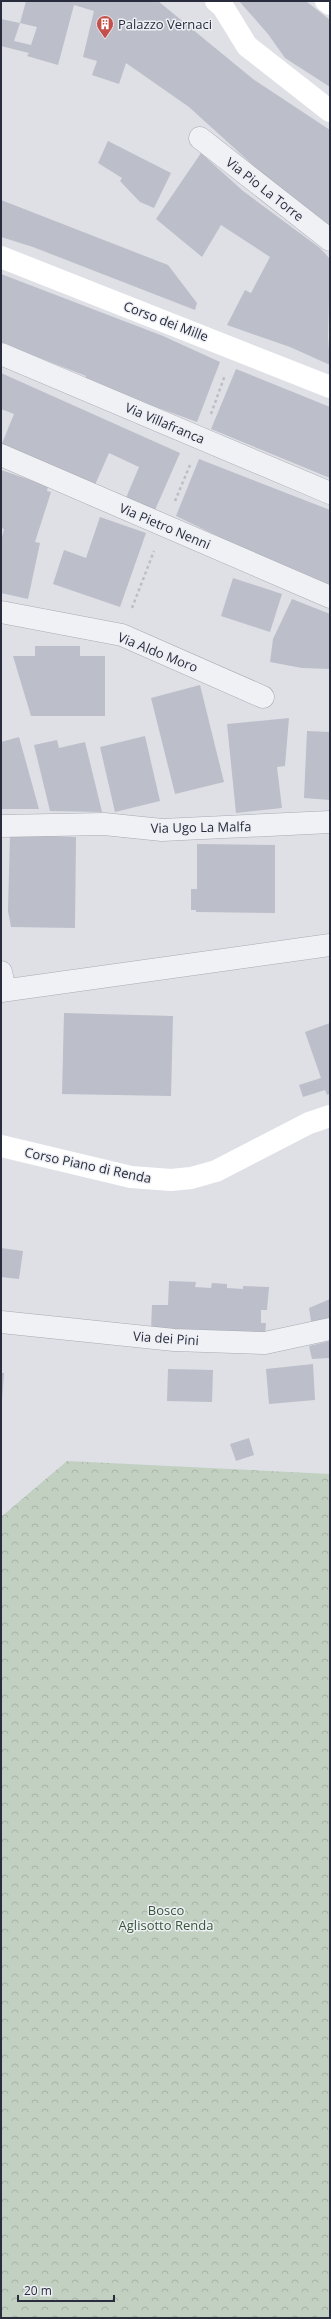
<svg xmlns="http://www.w3.org/2000/svg" width="331" height="2319" font-family="'Open Sans',sans-serif">
  <defs>
    <pattern id="forest-crowns" width="20" height="18" patternUnits="userSpaceOnUse"><rect width="20" height="18" fill="#c1d0c0"/><path d="M2 6a3 3 0 1 1 6 0M12 15a3 3 0 1 1 6 0" fill="none" stroke="#a6b3a6"/></pattern>
  </defs>
  <rect width="100%" height="100%" fill="#dee0e6"/>
  <!-- forest -->
  <path fill="url(#forest-crowns)" d="M67,1461L330,1474V2318H1V1517Z"/>
  <!-- building -->
  <g fill="#bcbec9">
    <path d="M26,1H158L253,79L330,130V226L275,185L189,107L126,63L119,84L92,75L97,61L83,57L94,11L74,5L58,65L27,56L29,53L1,46V19L20,23L14,41L31,45L37,27L20,23Z"/>
    <path d="M239,1H306L330,20V87L285,58L268,34Z"/>
    <path d="M108,141L171,173L154,208L140,202L120,181L122,178L98,163Z"/>
    <path d="M201,153L243,191L320,248L330,259L328,337L330,365L290,347L227,325L245,290L251,293L270,257L221,225L202,257L156,219Z"/>
    <path d="M1,200L168,265L197,303L195,310L33,247L1,237Z"/>
    <path d="M1,274L163,336L220,362L197,422L84,381L86,376L1,343Z"/>
    <path d="M236,369L330,407V478L211,429Z"/>
    <path d="M1,373L180,453L155,510L126,498L139,467L109,453L94,487L1,446L14,414L1,409Z"/>
    <path d="M199,459L330,510V590L176,516Z"/>
    <path d="M1,470L48,486L47,491L51,492L35,542L40,543L28,599L1,593V541L4,529L1,528Z"/>
    <path d="M100,517L146,533L120,607L53,584L64,550L86,558Z"/>
    <path d="M233,578L282,594L270,632L221,616Z"/>
    <path d="M292,599L330,614V669L302,668L270,662L273,639Z"/>
    <path d="M35,646H80V656H105V716H31L13,656H35Z"/>
    <path d="M200,685L224,782L175,794L151,698Z"/>
    <path d="M289,718L285,766L277,767L282,808L236,813L227,724Z"/>
    <path d="M307,731L330,732V800L304,798Z"/>
    <path d="M145,736L160,801L115,812L100,747Z"/>
    <path d="M19,737L39,809H1V742Z"/>
    <path d="M57,740L59,748L85,742L102,812L50,811L34,745Z"/>
    <path d="M10,835L76,837L75,928L11,927L8,911Z"/>
    <path d="M197,844L275,845V913L196,912V910H191V889H197Z"/>
    <path d="M64,1013L173,1016L171,1096L62,1094Z"/>
    <path d="M330,1023V1094L327,1095L325,1090L303,1097L299,1085L321,1078L305,1032Z"/>
    <path d="M1,1248L23,1251L19,1279L1,1277Z"/>
    <path d="M169,1281L196,1282L195,1287L211,1288L212,1283L227,1284V1288L243,1289V1286L269,1287L267,1310H261V1323H266L265,1335L151,1330L152,1305H168Z"/>
    <path d="M330,1299V1322L312,1327L309,1308Z"/>
    <path d="M330,1341V1358L312,1359L309,1346Z"/>
    <path d="M313,1364L315,1400L269,1404L266,1369Z"/>
    <path d="M168,1369L213,1370L212,1402L167,1401Z"/>
    <path d="M1,1373H4L2,1401H1Z"/>
    <path d="M249,1438L254,1455L236,1461L230,1444Z"/>
  </g>
  <g fill="none" stroke-linecap="round" stroke-linejoin="round">
    <defs>
      <g id="street">
        <path d="M200,138L330,240"/>
        <path d="M1,354L330,493"/>
        <path d="M1,455L330,597"/>
        <path d="M1,612L122,635L263,697"/>
        <path d="M1,826L104,824L162,830L330,822"/>
        <path d="M1,972L5,990"/>
        <path d="M1,991L330,945"/>
        <path d="M1,1322L174,1340L265,1343L330,1329"/>
      </g>
    </defs>
    <!-- street casing -->
    <use href="#street" stroke="#a7aab3" stroke-width="23"/>
    <!-- path -->
    <g stroke="#bcbec5" stroke-width="2.5" stroke-dasharray="3 3" stroke-linecap="butt">
      <path d="M211,414L225,375"/>
      <path d="M175,501L190,465"/>
      <path d="M132,608L154,551"/>
    </g>
    <!-- street -->
    <use href="#street" stroke="#f0f1f5" stroke-width="22"/>
    <!-- secondary -->
    <g stroke="#fff" stroke-width="22">
      <path d="M216,1L223,7L247,46L330,111"/>
      <path d="M326,1L330,4"/>
      <path d="M1,257L330,387"/>
      <path d="M1,1146L131,1177L171,1180L191,1178L216,1171L309,1123L330,1116"/>
    </g>
  </g>
  <!-- icons -->
  <defs>
    <symbol id="building-pin" viewBox="-11 -11 22 30"><path d="M0 17L-7.5 6A9.5 9.5 0 1 1 7.5 6Z" fill="#c3504b" stroke="#edeff4"/><path d="M-4-6H4V6H1V3H-1V6H-4ZM-2.5-4.3h1.7v1.8h-1.7ZM.8-4.3h1.7v1.8H.8ZM-2.5-1h1.7V.8h-1.7ZM.8-1h1.7V.8H.8Z" fill="#fff"/></symbol>
  </defs>
  <g fill-rule="evenodd">
    <use href="#building-pin" x="95" y="14" width="20" height="27"/>
  </g>
  <g text-anchor="middle" stroke-width="3" stroke-linejoin="round" paint-order="stroke">
    <!-- poi labels -->
    <g font-size="13" fill="#282c3c" stroke="#edeff4" text-anchor="start">
      <text x="118" y="29">Palazzo Vernaci</text>
    </g>
    <!-- street labels -->
    <g font-size="13" fill="#282c3c" stroke="#edeff4">
      <text transform="translate(265 189) rotate(38)" y="5">Via Pio La Torre</text>
      <text transform="translate(166 321) rotate(21)" y="5">Corso dei Mille</text>
      <text transform="translate(165 423) rotate(23)" y="5">Via Villafranca</text>
      <text transform="translate(165 526) rotate(23)" y="5">Via Pietro Nenni</text>
      <text transform="translate(158 652) rotate(22)" y="5">Via Aldo Moro</text>
      <text transform="translate(201 827) rotate(-1)" y="5">Via Ugo La Malfa</text>
      <text transform="translate(88 1165) rotate(12)" y="5">Corso Piano di Renda</text>
      <text transform="translate(166 1338) rotate(4)" y="5">Via dei Pini</text>
    </g>
    <!-- park labels -->
    <g font-size="13" fill="#375637" stroke="#edeff4">
      <text x="166" y="1915">Bosco<tspan x="166" dy="15">Aglisotto Renda</tspan></text>
    </g>
  </g>
  <!-- border -->
  <rect width="331" height="2319" fill="none" stroke="#282c3c" stroke-width="4"/>
  <!-- scale -->
  <path d="M18 2295v6h96v-6" fill="none" stroke="#282c3c" stroke-width="2"/>
  <text x="24" y="2295" font-size="12" fill="#282c3c" stroke="#edeff4" stroke-width="3" paint-order="stroke">20 m</text>
</svg>
